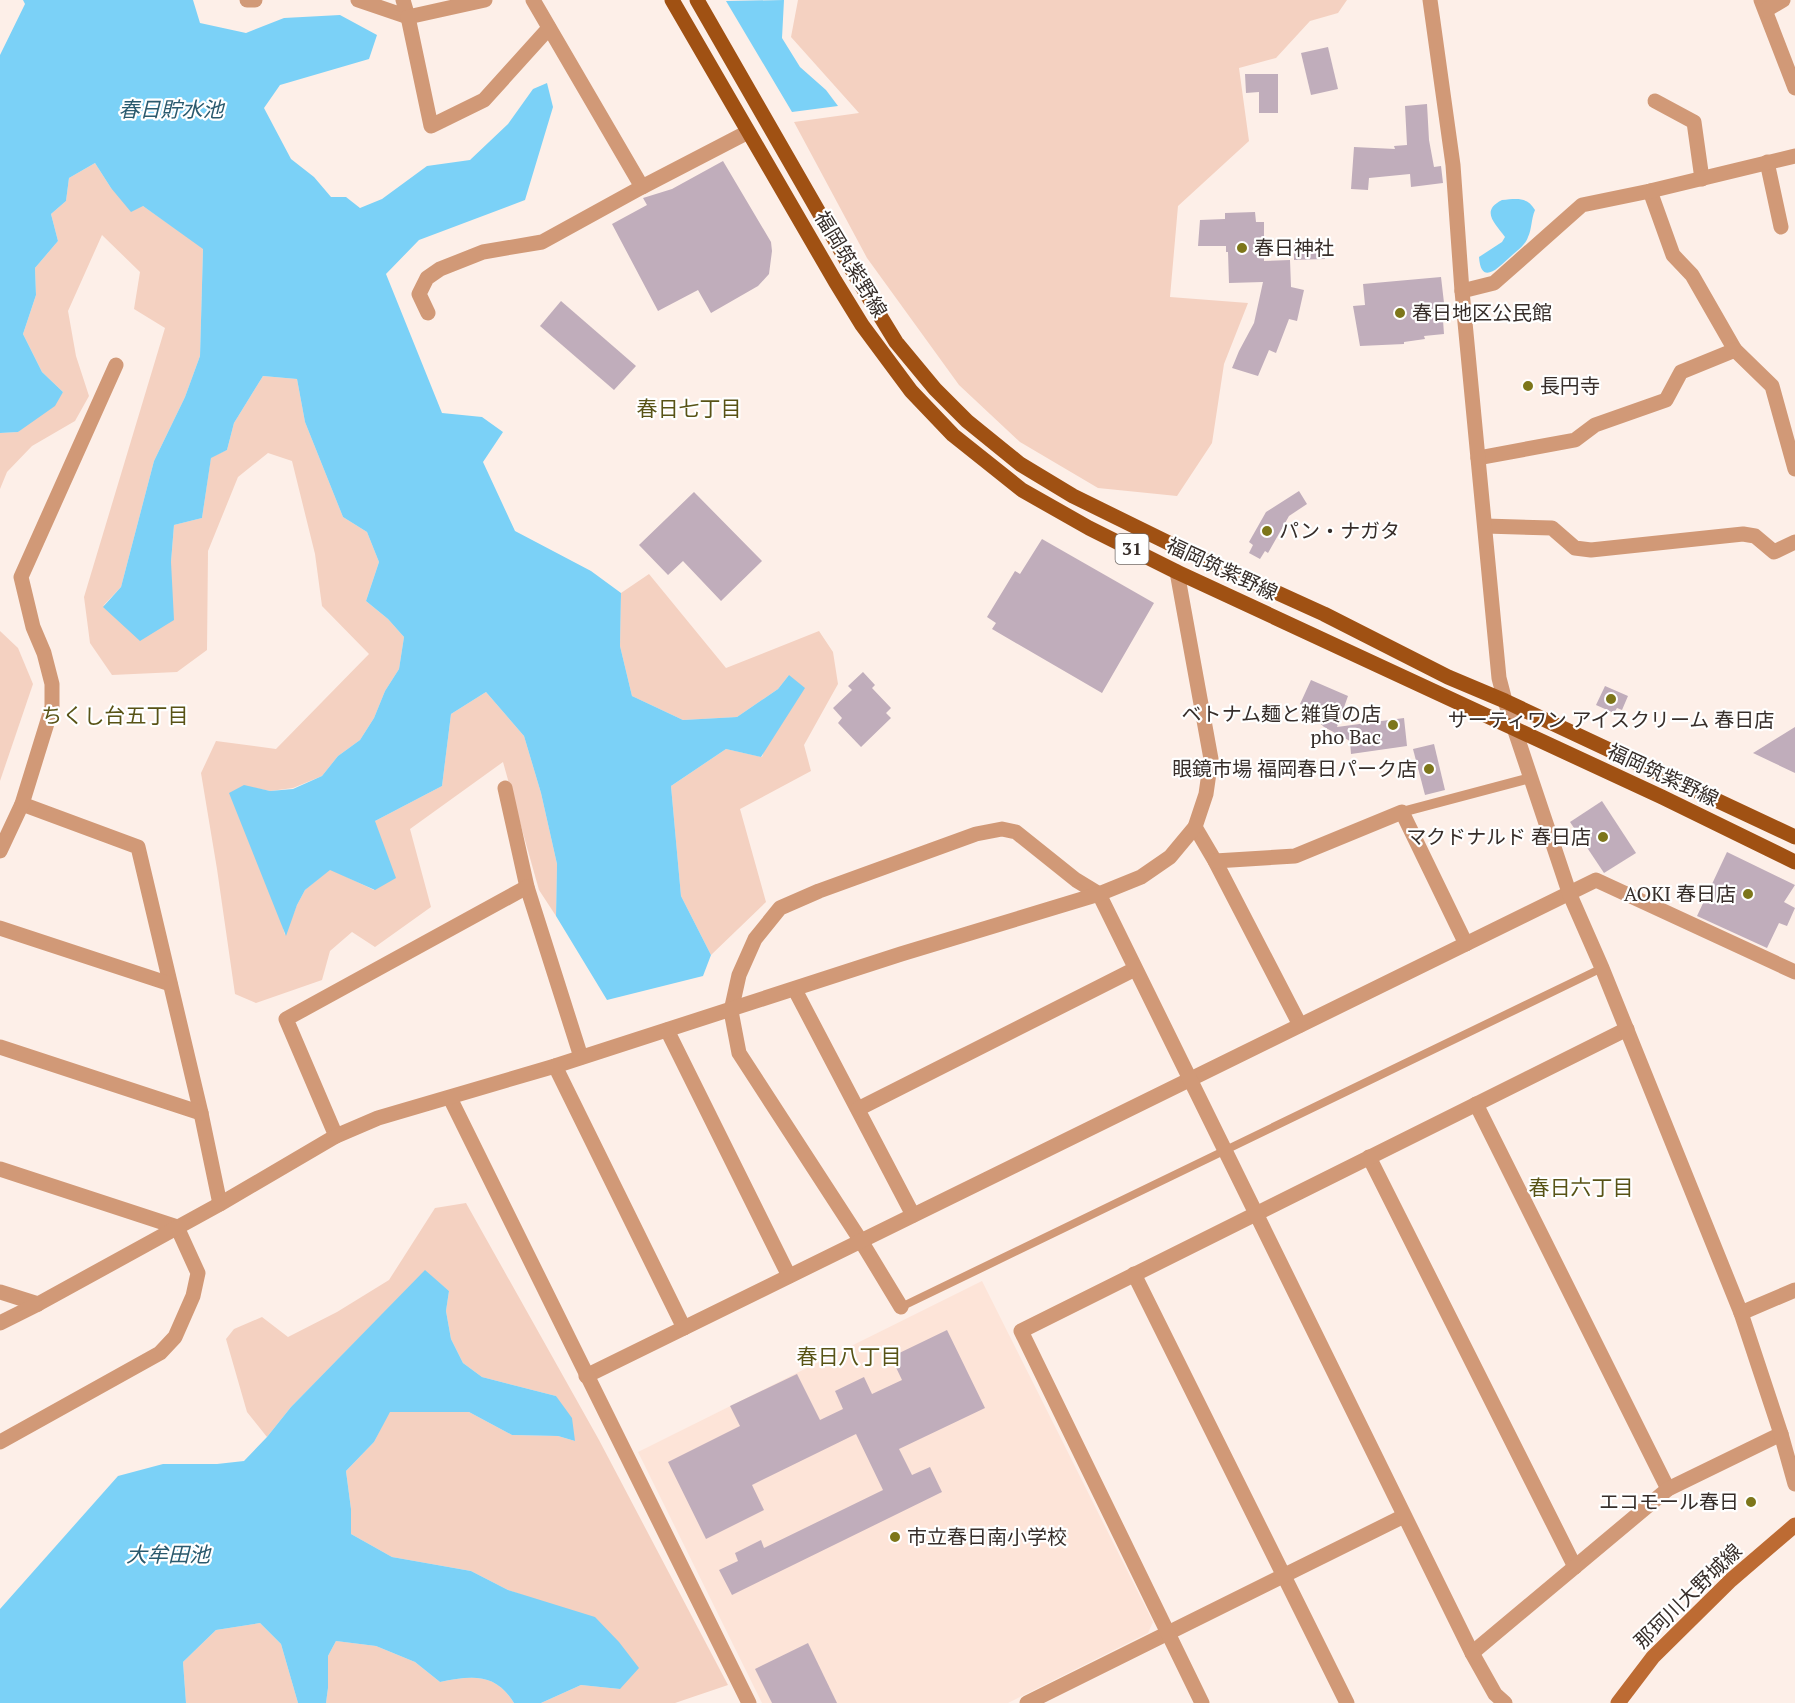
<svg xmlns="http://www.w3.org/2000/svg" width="1795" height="1703" font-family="'PT Serif','Noto Sans JP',serif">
  <rect width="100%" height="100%" fill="#fdefe8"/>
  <!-- built -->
  <path fill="#fde4d8" d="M982,1281L1153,1622L1148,1633L1008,1703H762L638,1452Z"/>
  <!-- green -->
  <g fill="#f4d1c1">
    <path d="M798,0H1347L1338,13L1310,21L1276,58L1239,68L1249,141L1178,206L1170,297L1248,303L1224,364L1212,443L1177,496L1098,488L1020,442L959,385L867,258L794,122L859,113L791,37Z"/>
    <path d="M95,163L111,188L143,206L203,248L200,356L185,397L154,461L121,587L103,606L171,562L174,525L202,518L211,457L227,450L234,423L263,376L297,379L305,422L343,517L367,532L379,562L366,601L388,619L404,637L399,669L385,691L374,718L360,740L338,756L322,776L293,788L270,791L244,786L285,935L297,905L305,890L330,869L374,890L375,821L442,786L451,714L486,692L524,736L541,793L557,864L556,916L539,890L503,762L410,829L431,907L375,947L352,932L330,951L322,980L256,1003L235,994L217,869L201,773L216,741L276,749L369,654L322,606L315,554L292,461L268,453L238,477L208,551L207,650L177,672L112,675L90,643L84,597L165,328L134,309L140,272L102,235L68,311L76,356L89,396L75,421L32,446L7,472L0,489V433L18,432L63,392L42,372L23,334L36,295L35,268L58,241L51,214L66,201L69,178Z"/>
    <path d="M649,574L726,668L819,631L833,652L838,684L804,745L811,771L740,809L766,902L711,955L681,896L671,786L726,749L762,757L789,675L778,689L737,717L683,720L632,696L620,646L621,593Z"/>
    <path d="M0,631L18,648L33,684L0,781Z"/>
    <path d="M466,1203L599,1440L728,1685L675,1703H541L581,1685L620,1689L542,1602L508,1590L471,1571L392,1557L351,1534V1509L346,1471L374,1442L389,1412H469L512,1435L558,1436L575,1441L556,1396L482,1377L463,1363L451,1339L446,1311L449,1291L425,1271L291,1407L267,1437L247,1412L226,1339L234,1329L262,1317L288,1337L337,1312L389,1280L435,1208Z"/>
    <path d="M260,1623L281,1644L298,1703H186L183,1662L216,1630Z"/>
    <path d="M336,1641L376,1646L415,1662L440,1682C471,1676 495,1672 514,1703H326L328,1688V1656Z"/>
  </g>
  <!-- water -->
  <g fill="#7bd1f7">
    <path d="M23,0H193L200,23L246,33L284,18L340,15L377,35L369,59L280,85L264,108L291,159L314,177L331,197H346L360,208L382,199L427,166L470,160L508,124L533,89L547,83L553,107L525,200L419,240L386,274L442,413L482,417L503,432L483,462L515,531L591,571L621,593L620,646L632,696L683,720L737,717L778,689L789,675L805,688L761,757L726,749L671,786L681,896L711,955L703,976L607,1000L556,916L557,864L541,793L524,736L486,692L451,714L442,786L375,821L396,878L375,890L330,870L305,890L297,905L286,936L229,793L244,785L270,791L293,789L322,776L338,756L360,740L374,718L385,691L399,669L404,637L388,619L366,601L379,562L367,532L343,517L305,422L297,379L263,376L234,423L227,450L211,458L202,518L174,525L171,562L174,620L140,641L103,607L121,587L154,461L185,397L200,356L203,249L143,206L131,212L111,188L95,163L69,178L66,201L51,214L58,241L35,268L36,295L23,334L42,372L63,392L55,406L18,432L0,433V55L25,4Z"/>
    <path d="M784,0L782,38L800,67L826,90L838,106L792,112L726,1Z"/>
    <path d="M1502,200C1516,199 1527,196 1535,210C1531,219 1532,229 1528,237C1525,246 1516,251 1509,258C1498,268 1481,286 1479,257L1502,242L1505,237C1495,223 1480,211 1502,200Z"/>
    <path d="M425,1270L449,1291L446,1311L451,1339L463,1363L482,1377L556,1396L572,1418L575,1441L558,1436L512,1435L469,1412H390L374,1442L346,1471L351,1509V1534L392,1557L471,1571L508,1590L595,1617L619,1642L639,1668L620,1689L581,1685L541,1703H514C495,1672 471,1676 440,1682L415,1662L376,1646L336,1641L328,1656V1688L326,1703H298L281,1644L260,1623L216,1630L183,1662L186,1703H0V1609L118,1476L163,1464H217L244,1461L267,1437L291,1407Z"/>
  </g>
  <!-- building -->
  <g fill="#c0adbb">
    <path d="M1328,47L1338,89L1311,95L1301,53Z"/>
    <path d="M1245,74H1278V113H1259V92L1246,93Z"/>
    <path d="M1427,104L1429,140L1434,167L1441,166L1443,183L1411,187L1410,174L1369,178L1368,190L1351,189L1354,147L1395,149L1394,146L1407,145L1405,106Z"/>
    <path d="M723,161L771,242L772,251L769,274L758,286L711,313L698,290L658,311L612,224L647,205L643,198L672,189Z"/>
    <path d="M1255,212L1256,222H1264V261L1290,260L1291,287L1304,290L1297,321L1289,319L1276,353L1269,350L1258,376L1232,368L1239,351L1254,323L1263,282L1229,283L1228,252H1226V246H1198L1200,220L1225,219V213Z"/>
    <path d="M1324,244L1325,259L1294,260V245Z"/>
    <path d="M1441,277L1446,320H1443L1444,334L1424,336L1425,339L1404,342V344L1360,346L1353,306L1365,305L1363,284Z"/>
    <path d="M561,301L636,366L614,390L540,326Z"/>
    <path d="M1299,491L1307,504L1289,516L1268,553L1265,551L1260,559L1249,553L1253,545L1249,542L1266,512Z"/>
    <path d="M694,492L762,561L721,601L683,561L668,575L639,545Z"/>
    <path d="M1042,539L1154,603L1102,693L992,629L996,623L987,617L1015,571L1020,574Z"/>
    <path d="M863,672L875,685L872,688L891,708L886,713L891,718L861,747L838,723L842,718L833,708L852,690L848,686Z"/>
    <path d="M1311,680L1348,696L1337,727L1404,718L1407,746L1351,754L1350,741L1324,727L1300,704Z"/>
    <path d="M1605,686L1628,696L1622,710L1617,708L1614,713L1596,705Z"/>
    <path d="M1795,727V773L1753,753Z"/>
    <path d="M1434,744L1445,790L1425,795L1413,749Z"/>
    <path d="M1602,801L1636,853L1604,873L1570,822Z"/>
    <path d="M1727,852L1795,885L1784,902L1795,908L1787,926L1779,923L1767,948L1697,916Z"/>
    <path d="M947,1330L985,1408L899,1449L912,1475L930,1467L942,1492L732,1595L719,1570L738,1561L735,1553L761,1540L764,1548L883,1490L856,1434L752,1485L764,1510L706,1539L668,1462L740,1426L730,1406L797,1374L820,1420L843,1409L835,1391L864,1377L872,1394L902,1380L891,1357Z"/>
    <path d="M808,1643L837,1703H772L755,1669Z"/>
  </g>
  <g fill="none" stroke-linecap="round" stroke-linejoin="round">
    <!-- service -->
    <path stroke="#d19977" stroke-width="8" d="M901,1307L1602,968"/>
    <!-- pedestrian -->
    <path stroke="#d19977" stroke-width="10" d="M1402,812L1530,778"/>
    <!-- minor -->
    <g stroke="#d19977" stroke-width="15">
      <path d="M247,0H255"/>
      <path d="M358,0L408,17L403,0"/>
      <path d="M485,0L408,17L431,126L484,100L549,28"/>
      <path d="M533,0L642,187"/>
      <path d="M1761,0L1795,88"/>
      <path d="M1766,10L1783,0"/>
      <path d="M1655,101L1694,122L1702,179"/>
      <path d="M1767,162L1781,227"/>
      <path d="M1650,191L1673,255L1692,275L1735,350L1772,386L1795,469"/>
      <path d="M1462,291L1494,283L1582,205L1650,191L1795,156"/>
      <path d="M428,313L419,294L427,278L440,269L483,252L542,242L642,187L748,132"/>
      <path d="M1478,458L1575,440L1595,425L1666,400L1681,372L1735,350"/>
      <path d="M1485,526L1552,528L1575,548L1591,550L1743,534L1755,536L1774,552L1795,542"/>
      <path d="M505,788L527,887L581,1057"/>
      <path d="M22,804L138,847L201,1113L220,1204"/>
      <path d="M1195,827L1215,861L1300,1025"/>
      <path d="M0,851L22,804L52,707V684L44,653L33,627L21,577L116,365"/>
      <path d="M1215,861L1295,856L1402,812L1466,944"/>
      <path d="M0,928L170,984"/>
      <path d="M795,990L913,1215"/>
      <path d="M667,1030L789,1276"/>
      <path d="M0,1047L201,1113"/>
      <path d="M555,1066L684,1328"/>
      <path d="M1476,1104L1668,1489"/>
      <path d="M858,1109L1135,969"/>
      <path d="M336,1136L286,1019L527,887"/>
      <path d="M1369,1157L1575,1567"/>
      <path d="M0,1169L177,1227L198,1273L193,1296L175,1337L160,1353L0,1442"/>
      <path d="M1134,1274L1347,1703"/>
      <path d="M0,1292L38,1304"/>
      <path d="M901,1307L861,1241L739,1053L731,1011L739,975L755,939L780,908L819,891L976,834L1002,829L1016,832L1076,880L1099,894"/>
      <path d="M1741,1313L1795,1290"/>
      <path d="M586,1376L1596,880L1795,972"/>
      <path d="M1472,1653L1668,1489L1781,1434"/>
      <path d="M1027,1703L1404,1516"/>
      <path d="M1202,1703L1021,1331L1627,1029"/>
    </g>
    <!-- tertiary -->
    <g stroke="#d19977" stroke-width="15">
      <path d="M1430,0L1453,165L1462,291L1499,678L1505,701L1570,895L1602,968L1741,1313L1781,1434L1795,1484"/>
      <path d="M1099,894L1472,1653L1495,1694L1505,1703"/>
      <path d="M450,1098L749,1703"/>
      <path d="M0,1323L38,1304L220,1204L336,1136L378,1118L555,1066L901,954L1099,894L1141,877L1170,857L1195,827L1206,794L1211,759L1177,572"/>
    </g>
    <!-- secondary -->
    <path stroke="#bd6b33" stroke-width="15" d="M1618,1703L1653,1657L1731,1580L1795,1525"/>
    <!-- primary -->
    <g stroke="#a05113" stroke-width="15">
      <path d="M672,0L835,281L862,325L911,391L953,435L1022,490L1089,528L1177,572L1662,797L1795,862"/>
      <path d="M697,0L852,270L896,342L935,389L967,421L1020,464L1073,496L1187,552L1324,614L1448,677L1505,701L1795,837"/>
    </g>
  </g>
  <!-- markers -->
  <g fill="#7d761a" stroke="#fff" stroke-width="2">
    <circle cx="1242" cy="248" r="6"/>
    <circle cx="1400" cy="313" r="6"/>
    <circle cx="1528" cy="386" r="6"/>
    <circle cx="1267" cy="531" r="6"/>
    <circle cx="1611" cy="699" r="6"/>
    <circle cx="1393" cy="725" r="6"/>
    <circle cx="1429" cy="769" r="6"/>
    <circle cx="1603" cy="837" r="6"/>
    <circle cx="1748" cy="894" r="6"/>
    <circle cx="1751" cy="1502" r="6"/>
    <circle cx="895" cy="1537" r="6"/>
  </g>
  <g text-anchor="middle" stroke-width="4.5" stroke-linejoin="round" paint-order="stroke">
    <!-- shield labels -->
    <rect fill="#fff" stroke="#736d6a" stroke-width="1.5" x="1115.5" y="534" width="33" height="30" rx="4.5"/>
    <g font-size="18" font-weight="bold" fill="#372e2a">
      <text x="1132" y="555">31</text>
    </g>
    <!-- poi labels -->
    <g font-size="20" fill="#372e2a" stroke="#fff" text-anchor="start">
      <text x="1254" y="255">春日神社</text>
      <text x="1412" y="320">春日地区公民館</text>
      <text x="1540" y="393">長円寺</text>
      <text x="1279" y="538">パン・ナガタ</text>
      <text x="1381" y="721" text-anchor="end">ベトナム麺と雑貨の店<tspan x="1381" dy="23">pho Bac</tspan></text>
      <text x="1611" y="727" text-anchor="middle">サーティワン アイスクリーム 春日店</text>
      <text x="1417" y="776" text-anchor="end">眼鏡市場 福岡春日パーク店</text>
      <text x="1591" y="844" text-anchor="end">マクドナルド 春日店</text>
      <text x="1736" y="901" text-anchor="end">AOKI 春日店</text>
      <text x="1739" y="1509" text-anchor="end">エコモール春日</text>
      <text x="907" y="1544">市立春日南小学校</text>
    </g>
    <!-- street labels -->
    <g font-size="20" fill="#372e2a" stroke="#fff">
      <text transform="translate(851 264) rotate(59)" y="7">福岡筑紫野線</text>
      <text transform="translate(1222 569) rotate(25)" y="7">福岡筑紫野線</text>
      <text transform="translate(1663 775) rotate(25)" y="7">福岡筑紫野線</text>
      <text transform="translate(1688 1596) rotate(-44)" y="7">那珂川大野城線</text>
    </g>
    <!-- water labels -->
    <g font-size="21" font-style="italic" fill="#2a5a6e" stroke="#fff">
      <text x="171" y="117">春日貯水池</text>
      <text x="168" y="1562">大牟田池</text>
    </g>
    <!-- neighbourhood labels -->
    <g font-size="21" fill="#585316" stroke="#fff">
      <text x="689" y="416">春日七丁目</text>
      <text x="115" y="723">ちくし台五丁目</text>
      <text x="1581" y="1195">春日六丁目</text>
      <text x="849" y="1364">春日八丁目</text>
    </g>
  </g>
</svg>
